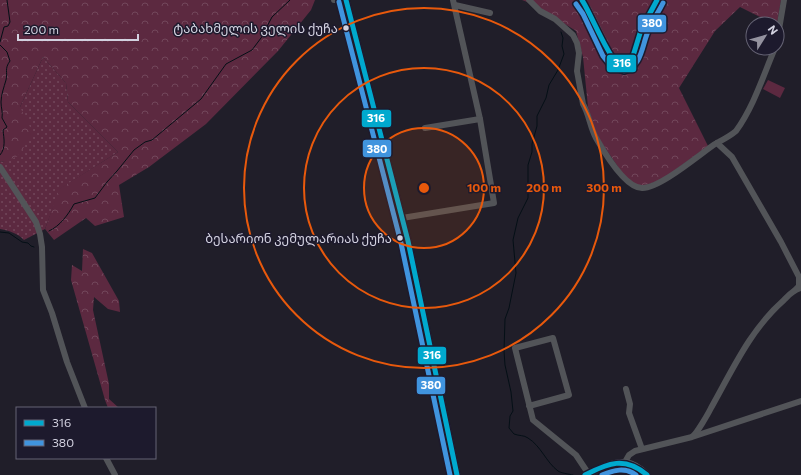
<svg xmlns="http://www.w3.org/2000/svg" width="801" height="475" font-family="Commissioner,'Noto Sans Georgian',sans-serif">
  <defs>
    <pattern id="grass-dots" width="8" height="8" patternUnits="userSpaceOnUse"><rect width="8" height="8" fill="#5c2940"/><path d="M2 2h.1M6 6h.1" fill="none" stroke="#72475b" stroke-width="1.8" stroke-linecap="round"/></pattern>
    <pattern id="forest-crowns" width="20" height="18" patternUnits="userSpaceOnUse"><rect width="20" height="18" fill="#5c2940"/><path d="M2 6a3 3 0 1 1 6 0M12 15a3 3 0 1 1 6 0" fill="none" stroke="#72475b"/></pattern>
  </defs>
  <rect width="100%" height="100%" fill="#201e29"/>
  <!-- grass -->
  <path fill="url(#grass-dots)" d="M43,57L66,83L68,102L118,152L60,189L45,229L24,240C17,233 10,231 0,229V161L4,162L20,107Z"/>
  <!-- forest -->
  <g fill="url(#forest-crowns)">
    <path d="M0,0H315L311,10L278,51L206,124L149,167L119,185L124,217L95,226L86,218L54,240L45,229L59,189L118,152L68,102L66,83L43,57L20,107L33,133L18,156L4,162L0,161Z"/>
    <path d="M522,0H781L777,24H774L740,7L715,31L679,88L708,146L663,179L641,187L627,180L597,136L588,107L583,57L576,31L535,5Z"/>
    <path d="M83,249L92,253L119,301L120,312L108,309L94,297L93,310L109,384V399L119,408H108L105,400L71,280L72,265L82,271Z"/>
  </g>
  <!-- pitch -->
  <path fill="#5c2940" d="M768,80L785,88L780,98L763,89Z"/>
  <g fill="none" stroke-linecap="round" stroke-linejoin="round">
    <!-- stream -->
    <g stroke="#040f16" stroke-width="1">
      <path d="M561,32L563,38L562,46L564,54L558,70L549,85L546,98L537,116V126L532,144V152L528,165V198L518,218L513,240L516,273L509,308L505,319L504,351L505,365L511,392L513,411L510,416L509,428L514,434C519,436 524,435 528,438C541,446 546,462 558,471C561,473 568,474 573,475"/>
      <path d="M0,42L4,27L8,26L10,22L7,0"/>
      <path d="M0,45L7,52L10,61C4,69 8,72 6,80C4,87 1,95 1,102C1,108 3,112 2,118L7,127L3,130C4,139 6,148 0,155"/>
      <path d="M49,231C60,226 68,215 74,204L95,198L107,182L117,171L134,150L145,142L152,140L201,99L226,64L252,50L261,38L272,17L290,0"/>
      <path d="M0,232L9,233L22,242L28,243L31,246L34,247"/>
    </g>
    <!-- minor -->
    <g stroke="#525458" stroke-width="6">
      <path d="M334,0H336"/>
      <path d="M453,0L480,119"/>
      <path d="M529,0L540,11L555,19L573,35L577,43L579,53L577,71L583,104C589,114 590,127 596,138C604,152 625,188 642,188C659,189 700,154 715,144C722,140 729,137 736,131C754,106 763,76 775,48"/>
      <path d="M455,5L490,13"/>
      <path d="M777,41L784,0"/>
      <path d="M717,143L732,157L781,242L799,277V286L795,290"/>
      <path d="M0,167L36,222L40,234L42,247L43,290L52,313L67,362L85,408"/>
      <path d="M402,218L494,203L480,119L425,128"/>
      <path d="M626,389L630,404L629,413L642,449"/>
      <path d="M529,406L569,395L553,338L515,348L533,420L576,455L588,473"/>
      <path d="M693,436C697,433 708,414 711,408C733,369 750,330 784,300C789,295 793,290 801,288"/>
      <path d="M106,458L115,475"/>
      <path d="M625,462L629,455L635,451L692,437L801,401"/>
    </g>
    <!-- major -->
    <g stroke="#5c5f65" stroke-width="7">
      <path d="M346,0L408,241L457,475"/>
      <path d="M582,0L589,11L609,52L615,60L624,64L628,62L633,56L641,30L657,0"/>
      <path d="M585,475C590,472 597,470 603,467C621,460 632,460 647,475"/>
    </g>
    <defs>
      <g id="bus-1">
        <path d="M346,0L408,241L457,475"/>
        <path d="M582,0C590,12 607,54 615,60C618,62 621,63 624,64L628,62L633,56L641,30L657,0"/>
        <path d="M585,475C608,463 625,456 647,475"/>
      </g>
      <g id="bus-2">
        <path d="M339,2L401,243L450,475"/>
        <path d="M576,4L583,14L603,56L611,66L624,71C641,67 642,47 647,34C651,23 658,13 663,3"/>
        <path d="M602,475C614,470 625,467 636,475"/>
      </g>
    </defs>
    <!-- bus-1 casing -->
    <use href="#bus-1" stroke="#1d1a2d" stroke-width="8"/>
    <!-- bus-2 casing -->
    <use href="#bus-2" stroke="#1d1a2d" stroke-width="8"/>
    <!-- bus-1 -->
    <use href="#bus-1" stroke="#00a9ce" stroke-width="5"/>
    <!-- bus-2 -->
    <use href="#bus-2" stroke="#4094de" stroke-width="5"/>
  </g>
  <!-- distance rings -->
  <circle cx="424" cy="188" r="60" fill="#e8590c" fill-opacity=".12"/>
  <g fill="none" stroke="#e8590c" stroke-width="2">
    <circle cx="424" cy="188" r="60"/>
    <circle cx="424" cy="188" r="120"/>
    <circle cx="424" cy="188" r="180"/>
  </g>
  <!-- markers -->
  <g fill="#d2d1df" stroke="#1d1a2d" stroke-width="1.5">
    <circle cx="346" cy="28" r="3.5"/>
    <circle cx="400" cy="238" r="3.5"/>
  </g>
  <g text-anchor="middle" stroke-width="3" stroke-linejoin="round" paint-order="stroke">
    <!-- bus labels -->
    <g font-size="13" fill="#d2d1df" stroke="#1d1a2d" text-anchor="end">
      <text x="338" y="33">ტაბახმელის ველის ქუჩა</text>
      <text x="392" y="243">ბესარიონ კემულარიას ქუჩა</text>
    </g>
  </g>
  <circle cx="424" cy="188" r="6" fill="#e8590c" stroke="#1d1a2d" stroke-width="2"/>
  <g font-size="12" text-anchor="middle" font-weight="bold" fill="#e8590c" stroke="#1d1a2d" stroke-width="3" stroke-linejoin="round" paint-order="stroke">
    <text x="484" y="192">100 m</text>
    <text x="544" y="192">200 m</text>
    <text x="604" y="192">300 m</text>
  </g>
  <g stroke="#1d1a2d" stroke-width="1.5">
    <rect x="637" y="14" width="30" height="19" rx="4" fill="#4094de"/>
    <rect x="606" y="54" width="31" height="19" rx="4" fill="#00a9ce"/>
    <rect x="361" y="109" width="31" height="19" rx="4" fill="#00a9ce"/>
    <rect x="362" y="139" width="30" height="19" rx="4" fill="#4094de"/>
    <rect x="417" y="346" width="30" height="19" rx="4" fill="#00a9ce"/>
    <rect x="416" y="376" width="30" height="19" rx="4" fill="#4094de"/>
  </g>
  <g font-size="11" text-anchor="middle" font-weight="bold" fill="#fff">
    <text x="652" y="27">380</text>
    <text x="622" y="67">316</text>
    <text x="376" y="122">316</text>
    <text x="377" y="153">380</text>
    <text x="432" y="359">316</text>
    <text x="431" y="389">380</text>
  </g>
  <!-- legend -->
  <rect x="16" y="407" width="140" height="52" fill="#1d1a2d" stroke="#656374"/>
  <rect x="24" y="420" width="20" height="6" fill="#00a9ce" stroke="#656374"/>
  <text x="52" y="427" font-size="12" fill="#d2d1df">316</text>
  <rect x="24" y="440" width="20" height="6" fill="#4094de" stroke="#656374"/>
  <text x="52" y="447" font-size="12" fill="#d2d1df">380</text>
  <!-- north arrow -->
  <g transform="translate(765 36) rotate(53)"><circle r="19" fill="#1d1a2d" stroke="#656374"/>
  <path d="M0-3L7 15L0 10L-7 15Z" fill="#94929f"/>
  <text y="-6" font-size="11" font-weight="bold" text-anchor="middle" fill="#d2d1df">N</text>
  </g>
  <!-- scale -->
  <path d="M18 34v6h120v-6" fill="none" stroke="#d2d1df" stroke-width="2"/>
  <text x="24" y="34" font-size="12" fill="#d2d1df" stroke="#1d1a2d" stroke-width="3" paint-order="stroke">200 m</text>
</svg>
